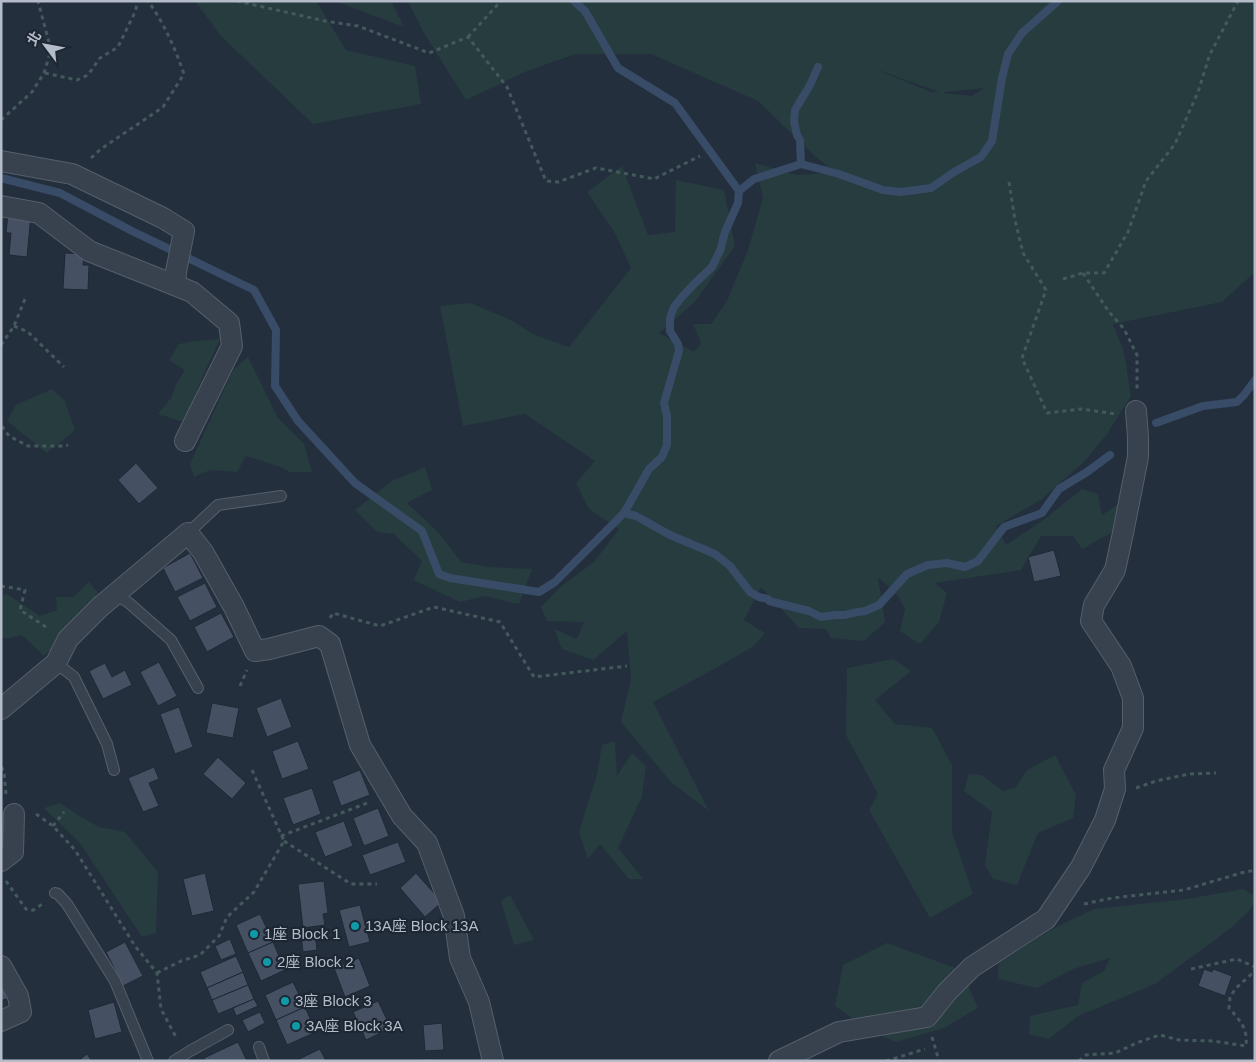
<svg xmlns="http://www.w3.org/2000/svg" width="1256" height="1062" font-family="Arial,'Noto Sans TC',sans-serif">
  <rect width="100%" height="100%" fill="#242f3e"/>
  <!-- green -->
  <g fill="#263c3f" fill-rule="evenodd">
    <path d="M195,1H316L346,50L415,66L421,104L313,124L221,36Z"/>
    <path d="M335,1H391L404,27Z"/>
    <path d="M408,1H1255V272L1222,302L1113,324L1124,352L1131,396L1107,434L1086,460L1042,499L996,526L1006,545L1042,521L1082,489L1098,494L1102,515L1120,503L1113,532L1082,549L1073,536H1041L1021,570L935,583L947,593L939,622L920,644L900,631L905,609L898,596L878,577L885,622L864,641L831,638L826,629L799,628L761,587L744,620L765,633L754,646L714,669L653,702L709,811L672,783L621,722L631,679L627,631L593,660L562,649L554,629L577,639L584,622L547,621L541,607L560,587L594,562L619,529L589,509L576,483L595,461L525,414L463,426L440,306L470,303L511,320L535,335L569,347L631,268L615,233L587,192L622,166L648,235L675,232L676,180L724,190L735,246L694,303L659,333L694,352L701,343L693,324H711L727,301L748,250L763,198L755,163L796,175L836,173L816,157L758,101L651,54H575L525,72L466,100L424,33ZM870,67L939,92H931ZM984,88L972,96L944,93L945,92Z"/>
    <path d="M220,339L203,376L184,422L158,414L171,398L176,385L185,370L169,360L179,344L195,341Z"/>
    <path d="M248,357L278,418L304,444L312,472H290L281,467L246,456L237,472L210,470L194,477L190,464L233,370Z"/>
    <path d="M52,389L65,401L75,430L47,453L7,421L16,405Z"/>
    <path d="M425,467L432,490L407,503L439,533L461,562L489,567L532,569L519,604L485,596L460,602L414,580L422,561L394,534L377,532L355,510L392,481Z"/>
    <path d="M89,582L98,593L61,639L44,656L22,635L10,638H1V595L7,594L40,616L57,610L56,597H73Z"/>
    <path d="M894,659L911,671L875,700L895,724L932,728L952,765V832L973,894L930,918L869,810L878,794L846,735L847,668Z"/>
    <path d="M615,741L617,776L632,753L646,766L642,796L618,848L643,879H629L600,844L588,859L579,832L597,774L602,745Z"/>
    <path d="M1055,755L1076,795L1073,818L1038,833L1017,885L993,879L985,865L992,812L964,791L969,774L982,775L1003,791L1016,787L1026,771Z"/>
    <path d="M60,803L78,815L99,827L125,832L158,872L156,933L142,937L80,843L44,808Z"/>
    <path d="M1243,889L1255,896V901L1248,912L1231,928L1155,984L1078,1016L1049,1039L1029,1034L1030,1016L1078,1005L1082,983L1104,971L1110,958L1073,969L1037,988L998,979L999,963L1052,929L1094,909L1187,899Z"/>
    <path d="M510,895L534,940L514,945L501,901Z"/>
    <path d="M887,943L961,970L978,1008L944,1028L896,1042L867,1029L835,1006L843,965Z"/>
  </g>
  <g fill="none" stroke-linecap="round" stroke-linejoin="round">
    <!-- stream -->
    <g stroke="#394c67" stroke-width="8">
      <path d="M574,1L585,11L618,68L675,103L739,191"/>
      <path d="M801,164L800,140L797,135L794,122L795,110L810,85L818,67"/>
      <path d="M1,178L60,193L132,231L254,290L276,330L275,386L298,421L355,483L422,531L439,574L450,578L539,592L555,582L624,513L649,469L662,457L667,445V416L664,403L679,351L678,344L670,331V318L674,307L682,297L694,284L712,267L720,251L725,232L738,203L739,191L754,179L801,164L839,174L883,190L900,192L931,188L954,172L981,157L992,141L1002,78L1008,54L1022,33L1058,1"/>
      <path d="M1156,423L1203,406L1237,402L1244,395L1255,380"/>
      <path d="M624,513L636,516L670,535L715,554L730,566L750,592L759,597L768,599L769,601L809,611L821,617L835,615H845L852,613L865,611L879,605L907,574L928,565L947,563L965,567L978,561L1004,527L1042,513L1059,489L1087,472L1110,455"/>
    </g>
  </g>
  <!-- building -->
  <g fill="#455162" stroke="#1f2835">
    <path d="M8,214L31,215L27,257L9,255L11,233H6Z"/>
    <path d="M65,253L84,254L83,265H89L88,290L63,289Z"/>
    <path d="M136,463L158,488L139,504L118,480Z"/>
    <path d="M1054,550L1061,576L1034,582L1028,557Z"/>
    <path d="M190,553L203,578L175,592L163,568Z"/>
    <path d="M205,583L217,607L190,621L177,597Z"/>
    <path d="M221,613L234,637L207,652L194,627Z"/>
    <path d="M159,662L177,696L158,706L140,672Z"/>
    <path d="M105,663L112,677L125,670L132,685L103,699L89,671Z"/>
    <path d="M281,698L292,727L267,737L256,708Z"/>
    <path d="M212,703L239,708L233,738L206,733Z"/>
    <path d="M179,707L193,747L175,754L160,714Z"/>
    <path d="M298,741L309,769L282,779L272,751Z"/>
    <path d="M218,757L246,783L232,799L203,774Z"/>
    <path d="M154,767L159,779L149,783L159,806L143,812L128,778Z"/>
    <path d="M360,770L370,795L341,806L332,781Z"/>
    <path d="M312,788L321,814L293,825L283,798Z"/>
    <path d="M378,808L389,836L364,846L353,818Z"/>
    <path d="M344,821L353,846L325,857L315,832Z"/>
    <path d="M398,842L406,862L370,875L362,855Z"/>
    <path d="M205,873L214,911L192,916L183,879Z"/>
    <path d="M416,873L442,902L425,917L400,888Z"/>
    <path d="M324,881L328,913L323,914L325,925L303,928L298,884Z"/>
    <path d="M360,905L370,942L349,947L339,910Z"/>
    <path d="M260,914L273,942L248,953L236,925Z"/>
    <path d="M315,933L317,950L303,952L301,934Z"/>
    <path d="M230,939L236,954L221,960L215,946Z"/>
    <path d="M125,942L143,976L123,986L106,952Z"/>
    <path d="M273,942L285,970L261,981L248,953Z"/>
    <path d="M236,956L243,972L207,988L200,972Z"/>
    <path d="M359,958L370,986L345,997L334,968Z"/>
    <path d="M1204,969L1212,972L1213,969L1232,976L1225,996L1198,986Z"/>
    <path d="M243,972L248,985L212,1000L207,988Z"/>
    <path d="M293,982L305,1007L276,1020L265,995Z"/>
    <path d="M1,985L8,998L1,1001Z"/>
    <path d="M248,985L254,999L218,1014L212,1000Z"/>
    <path d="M254,999L258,1006L236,1016L233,1008Z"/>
    <path d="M378,1001L391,1028L366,1040L353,1012Z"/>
    <path d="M114,1002L122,1032L95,1039L88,1010Z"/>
    <path d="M305,1007L316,1032L287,1045L276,1020Z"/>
    <path d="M260,1012L265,1023L248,1032L242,1020Z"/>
    <path d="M442,1023L444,1050L425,1051L423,1025Z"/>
    <path d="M238,1042L247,1061H206L204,1058Z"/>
    <path d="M320,1049L326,1061H295Z"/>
    <path d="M87,1054L92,1061H78Z"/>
    <rect x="421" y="1059" width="14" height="2"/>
  </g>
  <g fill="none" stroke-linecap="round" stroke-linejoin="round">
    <defs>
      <g id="service">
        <path d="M188,533L218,505L281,496"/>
        <path d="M115,594L129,603L171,640L198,688"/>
        <path d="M56,663L74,677L107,744L114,770"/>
        <path d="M55,893L58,894L67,904L115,981L148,1061"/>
        <path d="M259,1047L264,1061"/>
        <path d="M174,1061L190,1051L228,1030"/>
      </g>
      <g id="minor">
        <path d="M1,161L72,174L163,218L184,231L176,272L175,285"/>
        <path d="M1,206L39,213L89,251L192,292L229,323L232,346L185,441"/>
        <path d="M1,709L56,663L68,639L100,607L188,533L203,552L234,607L255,651L269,649L319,636L330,644L360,745L402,816L427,843L454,916L460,958L479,1002L493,1061"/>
        <path d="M1,861L13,852L14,814"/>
        <path d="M1,966L18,996L21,1012L1,1021"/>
        <path d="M779,1061L839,1032L927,1017L947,992L972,967L1046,919L1081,867L1105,820L1115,789L1114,770L1133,728V698L1121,666L1091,621L1094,605L1115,570L1123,533L1138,457V437L1136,411"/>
      </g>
    </defs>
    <!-- service casing -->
    <use href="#service" stroke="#565f6c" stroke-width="12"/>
    <!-- minor casing -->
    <use href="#minor" stroke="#565f6c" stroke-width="22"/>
    <!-- path -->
    <g stroke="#44595c" stroke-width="3" stroke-dasharray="4 4" stroke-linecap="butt">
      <path d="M237,1L325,21L358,26L429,53L468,37L507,87L546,181L558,182L596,168L654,179L700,156"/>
      <path d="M468,37L501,1"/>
      <path d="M45,73L77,80L88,75L100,58L118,47L135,12L138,1"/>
      <path d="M1,120L32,92L44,73L51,50L38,1"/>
      <path d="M91,158L101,149L163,107L184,74C175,48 164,23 148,1"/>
      <path d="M1009,182L1015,220L1023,253L1046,290L1022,358L1047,413L1081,409L1116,414"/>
      <path d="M1083,273L1109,312L1124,329L1137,355V391"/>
      <path d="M1063,279L1083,273H1104L1128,232L1146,181L1175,144L1198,92L1210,54L1238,1"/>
      <path d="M14,326L28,332L64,367"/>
      <path d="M1,345L14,326L25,299"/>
      <path d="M2,426L9,436L28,446H64L68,445"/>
      <path d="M1,586L25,590L20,610L46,627"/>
      <path d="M330,618L333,613L380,626L434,607L500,622L534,677L627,666"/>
      <path d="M240,686L247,670"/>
      <path d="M1,767L4,771L6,795"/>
      <path d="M1136,788L1156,781L1189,774L1216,773"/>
      <path d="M36,814L53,826L75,850L135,946L157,973L161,1009L177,1039"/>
      <path d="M53,826L64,812"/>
      <path d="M281,836L370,802"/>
      <path d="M284,841L351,884H377"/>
      <path d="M6,881L26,909C32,913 37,908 42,904"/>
      <path d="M1084,904L1112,898L1184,890L1241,873L1255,870"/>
      <path d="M1191,969L1237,959L1255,967"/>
      <path d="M157,973L181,961L200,955L219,936L227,917L254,892L284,841L252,770"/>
      <path d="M932,1037L939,1061"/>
      <path d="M886,1061L925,1049"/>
      <path d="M1079,1061L1086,1055L1115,1053L1139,1042L1160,1035L1179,1040L1213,1041L1246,1046C1248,1028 1240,1021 1229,1008L1230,997L1236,988L1255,971"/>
    </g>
    <!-- service -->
    <use href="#service" stroke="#38414e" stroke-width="10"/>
    <!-- minor -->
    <use href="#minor" stroke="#38414e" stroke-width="20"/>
  </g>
  <!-- markers -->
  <g fill="#0f9aa8" stroke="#1d2633" stroke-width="2">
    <circle cx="355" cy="926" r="5"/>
    <circle cx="254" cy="934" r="5"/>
    <circle cx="267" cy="962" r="5"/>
    <circle cx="285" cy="1001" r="5"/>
    <circle cx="296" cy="1026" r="5"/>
  </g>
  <g text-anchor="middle" stroke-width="4.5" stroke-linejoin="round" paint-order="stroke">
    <!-- poi labels -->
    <g font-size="15" fill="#b4bcc9" stroke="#1d2633" text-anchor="start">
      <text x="365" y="931">13A座 Block 13A</text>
      <text x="264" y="939">1座 Block 1</text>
      <text x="277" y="967">2座 Block 2</text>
      <text x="295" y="1006">3座 Block 3</text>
      <text x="306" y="1031">3A座 Block 3A</text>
    </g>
  </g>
  <!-- border -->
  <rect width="1256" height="1062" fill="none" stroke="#b4bcc9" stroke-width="5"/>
  <!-- north arrow -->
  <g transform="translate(45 45) rotate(302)" stroke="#1d2633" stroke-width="4" paint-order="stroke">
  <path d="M0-4L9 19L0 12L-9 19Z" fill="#b4bcc9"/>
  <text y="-8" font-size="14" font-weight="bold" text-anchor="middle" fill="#b4bcc9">北</text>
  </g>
</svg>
